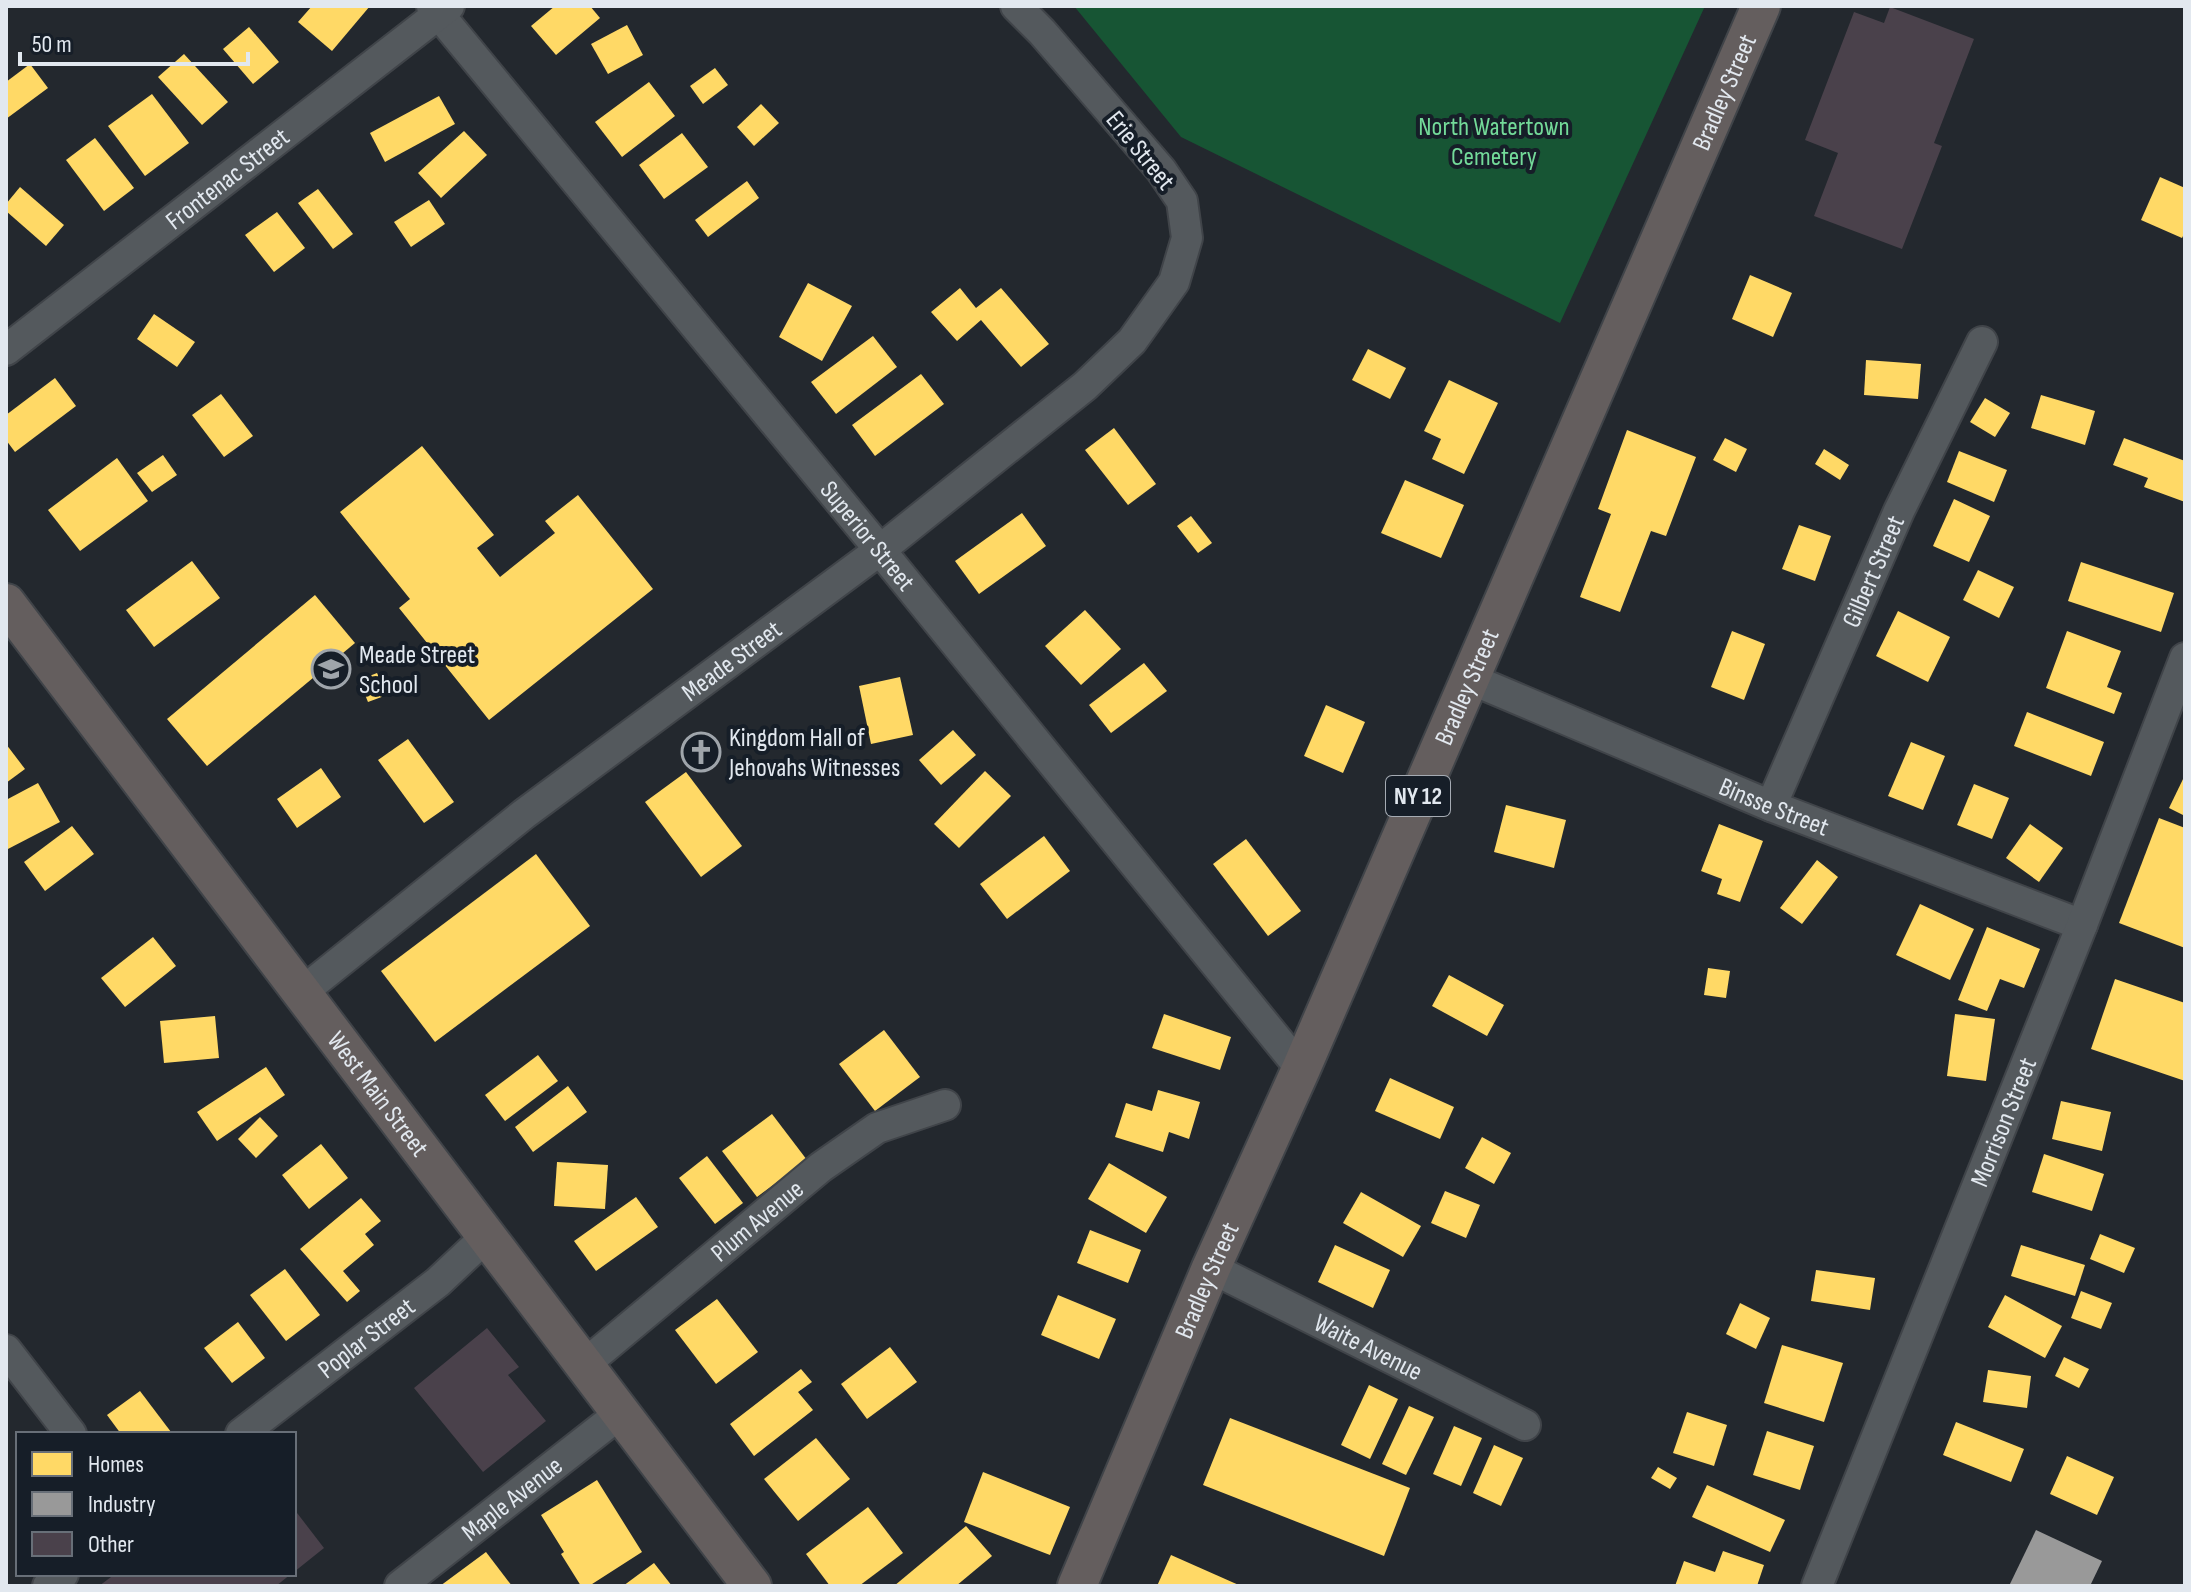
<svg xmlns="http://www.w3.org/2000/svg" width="2191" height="1592" font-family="'Sofia Sans Condensed',sans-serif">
  <rect width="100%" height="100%" fill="#23282e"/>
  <!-- green -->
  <path fill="#175534" d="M1074,6H1705L1560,323L1181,137Z"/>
  <!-- homes -->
  <g fill="#ffd966">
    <path d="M312,6H370L332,51L298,22Z"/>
    <path d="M555,6H590L600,18L556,55L531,26Z"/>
    <path d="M627,25L643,55L608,74L591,44Z"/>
    <path d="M249,27L279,62L253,84L223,49Z"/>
    <path d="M184,54L228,102L202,125L158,77Z"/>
    <path d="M30,64L48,88L6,119V82Z"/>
    <path d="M715,68L728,85L703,104L690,86Z"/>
    <path d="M649,82L675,116L622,157L595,122Z"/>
    <path d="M152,94L189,143L145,176L108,126Z"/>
    <path d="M439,96L455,124L385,162L370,133Z"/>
    <path d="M761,104L779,123L754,146L737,127Z"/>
    <path d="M464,131L487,155L441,198L418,173Z"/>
    <path d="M682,133L708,167L664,199L639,165Z"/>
    <path d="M95,138L134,188L104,211L66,160Z"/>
    <path d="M2160,177L2185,188V232L2182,238L2141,220Z"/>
    <path d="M747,181L759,198L708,237L695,220Z"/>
    <path d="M20,187L64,225L46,246L6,211V204Z"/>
    <path d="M318,189L353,234L333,249L298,203Z"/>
    <path d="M429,200L445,224L411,247L394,222Z"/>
    <path d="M277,212L305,248L274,272L245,235Z"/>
    <path d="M1750,275L1792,293L1773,337L1732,319Z"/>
    <path d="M808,283L852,306L822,361L779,337Z"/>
    <path d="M960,288L976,308L1001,288L1049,344L1021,367L981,320L957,341L931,312Z"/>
    <path d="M154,314L195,342L177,367L137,339Z"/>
    <path d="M873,336L897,367L836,414L811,382Z"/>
    <path d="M1368,349L1406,368L1390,399L1352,380Z"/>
    <path d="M1866,360L1921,364L1918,399L1864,395Z"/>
    <path d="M921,374L944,404L875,456L852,425Z"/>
    <path d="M55,378L76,406L15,452L6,440V415Z"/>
    <path d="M1449,380L1498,403L1464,474L1432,459L1441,439L1424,431Z"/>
    <path d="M221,394L253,436L224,457L192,415Z"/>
    <path d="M2041,395L2095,411L2085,445L2031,428Z"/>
    <path d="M1985,398L2010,413L1995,437L1970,422Z"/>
    <path d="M1114,428L1156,484L1128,505L1085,450Z"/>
    <path d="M1627,430L1696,457L1666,536L1651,531L1620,612L1580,597L1611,514L1598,509Z"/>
    <path d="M1725,438L1747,449L1736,472L1713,460Z"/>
    <path d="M2124,438L2185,461V502L2144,487L2148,478L2113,465Z"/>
    <path d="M422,446L494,535L477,548L500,577L555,533L545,521L578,495L653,589L489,720L399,608L410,599L340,512Z"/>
    <path d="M1824,449L1849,465L1840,480L1815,464Z"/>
    <path d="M1959,451L2007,470L1994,502L1947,482Z"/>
    <path d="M163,455L177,475L152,492L137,473Z"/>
    <path d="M117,458L148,501L80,551L48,510Z"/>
    <path d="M1405,480L1464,505L1441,558L1381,533Z"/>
    <path d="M1954,499L1990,516L1969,562L1933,546Z"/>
    <path d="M1022,513L1046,546L979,594L955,561Z"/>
    <path d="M1191,516L1212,543L1198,553L1177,526Z"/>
    <path d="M1799,525L1831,536L1815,581L1782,569Z"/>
    <path d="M192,561L220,598L154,647L126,610Z"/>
    <path d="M2081,562L2174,593L2161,632L2068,601Z"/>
    <path d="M1978,570L2014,587L1999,618L1963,600Z"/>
    <path d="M315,595L355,643L207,766L167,719Z"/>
    <path d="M1085,610L1121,649L1081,685L1045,646Z"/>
    <path d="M1898,611L1950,637L1928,682L1876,656Z"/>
    <path d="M1732,631L1765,644L1744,700L1711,687Z"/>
    <path d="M2067,631L2121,651L2107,687L2122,693L2114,714L2046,688Z"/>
    <path d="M1144,663L1167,691L1111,733L1089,705Z"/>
    <path d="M377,673L387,695L368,702L359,680Z"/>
    <path d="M900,677L913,735L871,744L859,686Z"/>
    <path d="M1326,705L1365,722L1343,773L1304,756Z"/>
    <path d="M2027,712L2104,742L2091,776L2014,746Z"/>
    <path d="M953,730L976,755L941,785L919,760Z"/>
    <path d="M408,739L454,802L424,823L378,760Z"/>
    <path d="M1911,742L1945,756L1923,810L1888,796Z"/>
    <path d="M6,744L25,769L6,783Z"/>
    <path d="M321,768L341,797L297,828L277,799Z"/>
    <path d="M985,771L1011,796L959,848L934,824Z"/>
    <path d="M686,772L742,846L701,877L645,802Z"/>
    <path d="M2185,775V816L2169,808Z"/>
    <path d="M38,783L60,822L6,850V800Z"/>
    <path d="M1974,784L2009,798L1992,839L1957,825Z"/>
    <path d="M1506,805L1566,820L1554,868L1494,852Z"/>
    <path d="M2159,818L2185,828V948L2119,923Z"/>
    <path d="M1719,824L1763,841L1740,902L1717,894L1722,879L1701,871Z"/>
    <path d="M2030,824L2063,848L2039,882L2006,858Z"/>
    <path d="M72,826L94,854L45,891L24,862Z"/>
    <path d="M1044,836L1070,871L1007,919L980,884Z"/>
    <path d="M1246,839L1301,911L1268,936L1213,864Z"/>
    <path d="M536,854L590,926L435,1042L381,971Z"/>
    <path d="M1817,860L1838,877L1802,924L1780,908Z"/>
    <path d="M1920,904L1974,929L1950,980L1896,955Z"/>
    <path d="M1987,927L2040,949L2024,988L2000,979L1987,1011L1958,1000Z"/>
    <path d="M153,937L176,966L125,1007L101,978Z"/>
    <path d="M1708,968L1730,971L1726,998L1704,995Z"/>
    <path d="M1449,975L1504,1005L1487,1036L1432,1006Z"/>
    <path d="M2115,979L2185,1003V1081L2091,1049Z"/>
    <path d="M1164,1014L1231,1037L1220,1070L1152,1048Z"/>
    <path d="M1955,1014L1995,1019L1986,1081L1947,1076Z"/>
    <path d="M215,1016L219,1058L164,1063L160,1021Z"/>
    <path d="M884,1030L920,1077L875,1111L839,1064Z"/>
    <path d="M538,1055L558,1081L505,1121L485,1095Z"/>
    <path d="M266,1067L285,1095L217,1141L197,1112Z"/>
    <path d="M1390,1078L1454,1107L1440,1139L1375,1111Z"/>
    <path d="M568,1086L587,1112L533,1152L515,1127Z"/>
    <path d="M1158,1090L1200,1102L1189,1139L1169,1132L1163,1152L1115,1137L1126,1103L1152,1111Z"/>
    <path d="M2061,1101L2111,1112L2102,1151L2052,1139Z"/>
    <path d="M772,1114L807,1160L757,1197L722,1151Z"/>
    <path d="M260,1117L278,1136L256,1158L238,1139Z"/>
    <path d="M1482,1137L1511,1153L1494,1184L1465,1168Z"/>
    <path d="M321,1144L348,1178L309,1209L282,1175Z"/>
    <path d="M2044,1154L2104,1174L2092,1211L2032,1192Z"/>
    <path d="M707,1156L743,1203L715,1224L679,1178Z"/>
    <path d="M557,1162L608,1165L605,1209L554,1206Z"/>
    <path d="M1109,1163L1167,1197L1146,1233L1088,1199Z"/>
    <path d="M1445,1191L1480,1205L1466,1238L1431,1223Z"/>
    <path d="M1361,1192L1421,1226L1403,1257L1343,1223Z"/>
    <path d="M636,1197L658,1227L596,1271L574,1241Z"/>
    <path d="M361,1198L381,1221L365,1234L374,1245L343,1271L360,1291L347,1302L300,1249Z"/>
    <path d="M1090,1230L1141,1250L1128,1283L1077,1263Z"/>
    <path d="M2100,1234L2135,1248L2124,1273L2090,1259Z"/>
    <path d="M1335,1245L1390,1270L1373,1308L1318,1282Z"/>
    <path d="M2021,1245L2085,1265L2075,1296L2011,1276Z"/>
    <path d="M285,1269L320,1315L286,1341L250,1295Z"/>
    <path d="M1816,1270L1875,1278L1870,1310L1811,1301Z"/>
    <path d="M2081,1291L2112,1303L2101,1329L2071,1318Z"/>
    <path d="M1058,1295L1116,1319L1099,1359L1041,1335Z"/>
    <path d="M2005,1295L2062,1326L2045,1358L1988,1327Z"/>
    <path d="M717,1299L758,1352L716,1384L675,1330Z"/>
    <path d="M1740,1303L1770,1318L1756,1349L1726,1334Z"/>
    <path d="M238,1322L265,1358L232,1383L204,1348Z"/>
    <path d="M1782,1345L1843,1363L1824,1422L1764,1403Z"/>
    <path d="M890,1347L917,1382L867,1419L841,1384Z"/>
    <path d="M2064,1357L2089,1369L2079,1388L2055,1376Z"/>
    <path d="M801,1369L812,1382L798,1392L813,1410L754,1456L730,1424Z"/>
    <path d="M1988,1370L2031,1376L2027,1408L1983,1402Z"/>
    <path d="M1369,1385L1398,1399L1370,1459L1341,1445Z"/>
    <path d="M140,1391L171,1432L168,1434H121L107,1415Z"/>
    <path d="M1409,1406L1434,1417L1406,1475L1382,1464Z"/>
    <path d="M1687,1412L1727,1425L1714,1466L1673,1453Z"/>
    <path d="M1230,1418L1410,1488L1384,1556L1203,1485Z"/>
    <path d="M1956,1422L2024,1449L2011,1482L1943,1455Z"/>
    <path d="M1454,1426L1482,1438L1461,1486L1433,1474Z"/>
    <path d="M1767,1431L1814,1446L1800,1490L1753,1475Z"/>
    <path d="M816,1438L850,1479L798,1521L764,1479Z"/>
    <path d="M1494,1445L1523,1458L1501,1506L1473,1493Z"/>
    <path d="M2067,1456L2114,1477L2097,1515L2050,1494Z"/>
    <path d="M1658,1467L1677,1478L1670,1489L1651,1478Z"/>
    <path d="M983,1472L1070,1507L1050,1555L964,1522Z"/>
    <path d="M597,1480L642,1552L589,1586H581L561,1554L564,1552L541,1515Z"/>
    <path d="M1707,1485L1785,1520L1770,1552L1692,1517Z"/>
    <path d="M868,1507L903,1553L859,1586H830L806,1554Z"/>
    <path d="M966,1526L992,1556L956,1586H894Z"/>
    <path d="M1723,1551L1764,1565L1757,1586H1675L1684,1561L1715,1572Z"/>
    <path d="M486,1552L512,1586H440Z"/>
    <path d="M1171,1555L1241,1586H1157Z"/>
    <path d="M654,1563L672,1586H623Z"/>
  </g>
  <!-- industry -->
  <path fill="#999" d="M2036,1530L2102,1561L2090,1586H2009Z"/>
  <!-- building -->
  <g fill="#4a414b">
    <path d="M1890,7L1974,39L1934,143L1942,146L1902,249L1814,216L1838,153L1805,140L1854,12L1884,23Z"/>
    <path d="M487,1328L519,1367L508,1375L546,1421L483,1472L414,1388Z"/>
    <path d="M294,1509L324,1548L294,1572Z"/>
    <path d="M115,1574H291L276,1586H99Z"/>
  </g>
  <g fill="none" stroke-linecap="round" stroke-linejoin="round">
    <defs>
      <g id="minor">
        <path id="s1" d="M432,6L880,550L1301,1069"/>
        <path id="s2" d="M6,350L449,6"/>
        <path id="s3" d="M1468,678L1771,806L2082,925"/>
        <path id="s4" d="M1771,806L1899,511L1982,342"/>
        <path id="s5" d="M301,993L524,814L880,550L1085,386L1132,341L1174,282L1187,238L1182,201L1161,170L1042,32L1016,6"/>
        <path id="s6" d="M1211,1268L1525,1425"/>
        <path d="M6,1350L71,1434"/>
        <path id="s7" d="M585,1364L821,1167L877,1128L945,1105"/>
        <path id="s8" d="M241,1434L438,1282L487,1236"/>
        <path d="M48,1586L63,1574"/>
        <path id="s9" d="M400,1586L622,1412"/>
        <path id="s10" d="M1817,1586L2082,925L2185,658"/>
      </g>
      <g id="major">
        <path id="s11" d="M6,603L752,1586"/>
        <path id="s12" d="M1077,1586L1211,1268L1301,1069L1761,6"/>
      </g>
    </defs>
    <!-- minor casing -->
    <use href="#minor" stroke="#404449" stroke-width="34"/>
    <!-- major casing -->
    <use href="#major" stroke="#404449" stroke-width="42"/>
    <!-- minor -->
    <use href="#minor" stroke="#54595d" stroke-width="30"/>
    <!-- major -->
    <use href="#major" stroke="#645e5e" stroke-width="38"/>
  </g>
  <!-- icons -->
  <defs>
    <symbol id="school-ring" viewBox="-11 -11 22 22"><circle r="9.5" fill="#161e28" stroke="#9fa5ab" stroke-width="1.5"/><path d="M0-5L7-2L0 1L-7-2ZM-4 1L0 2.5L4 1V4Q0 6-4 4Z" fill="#9fa5ab"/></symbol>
    <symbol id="church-ring" viewBox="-11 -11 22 22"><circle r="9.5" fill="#161e28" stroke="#9fa5ab" stroke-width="1.5"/><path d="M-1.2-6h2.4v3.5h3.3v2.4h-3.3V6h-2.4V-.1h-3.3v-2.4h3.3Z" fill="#9fa5ab"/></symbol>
  </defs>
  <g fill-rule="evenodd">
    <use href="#school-ring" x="309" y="647" width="44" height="44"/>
    <use href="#church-ring" x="679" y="730" width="44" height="44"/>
  </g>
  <g text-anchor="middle" stroke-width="8" stroke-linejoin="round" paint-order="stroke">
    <!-- shield labels -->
    <rect fill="#161e28" stroke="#a5abb3" stroke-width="2" x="1386" y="776" width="64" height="40" rx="6"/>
    <g font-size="24" font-weight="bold" fill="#e2e8ef">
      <text x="1418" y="804">NY 12</text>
    </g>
    <!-- street labels -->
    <g font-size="26" fill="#e2e8ef" stroke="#161e28">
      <text dy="9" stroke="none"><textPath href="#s12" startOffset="1628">Bradley Street</textPath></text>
      <text transform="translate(1141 150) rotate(51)" y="9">Erie Street</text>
      <text dy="9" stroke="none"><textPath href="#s2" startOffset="280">Frontenac Street</textPath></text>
      <text dy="9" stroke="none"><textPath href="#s1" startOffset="686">Superior Street</textPath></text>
      <text dy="9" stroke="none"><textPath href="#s4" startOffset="256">Gilbert Street</textPath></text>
      <text dy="9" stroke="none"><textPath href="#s5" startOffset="544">Meade Street</textPath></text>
      <text dy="9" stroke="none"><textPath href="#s12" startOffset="980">Bradley Street</textPath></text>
      <text dy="9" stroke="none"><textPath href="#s3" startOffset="332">Binsse Street</textPath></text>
      <text dy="9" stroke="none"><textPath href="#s11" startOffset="616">West Main Street</textPath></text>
      <text dy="9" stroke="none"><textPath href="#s10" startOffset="500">Morrison Street</textPath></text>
      <text dy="9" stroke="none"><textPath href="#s7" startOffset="224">Plum Avenue</textPath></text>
      <text dy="9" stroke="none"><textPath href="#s12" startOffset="332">Bradley Street</textPath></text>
      <text dy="9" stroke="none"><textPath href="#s8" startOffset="158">Poplar Street</textPath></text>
      <text dy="9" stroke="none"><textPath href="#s6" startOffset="176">Waite Avenue</textPath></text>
      <text dy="9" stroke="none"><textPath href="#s9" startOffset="142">Maple Avenue</textPath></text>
    </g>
    <!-- park labels -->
    <g font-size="26" fill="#73da99" stroke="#161e28">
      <text x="1494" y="135">North Watertown<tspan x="1494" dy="30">Cemetery</tspan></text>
    </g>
    <!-- poi labels -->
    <g font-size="26" fill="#e2e8ef" stroke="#161e28" text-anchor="start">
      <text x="359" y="663">Meade Street<tspan x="359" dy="30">School</tspan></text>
      <text x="729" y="746">Kingdom Hall of<tspan x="729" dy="30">Jehovahs Witnesses</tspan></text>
    </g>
  </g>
  <!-- border -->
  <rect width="2191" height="1592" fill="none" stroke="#e2e8ef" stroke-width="16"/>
  <!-- legend -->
  <rect x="16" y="1432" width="280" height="144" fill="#161e28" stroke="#686f78" stroke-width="2"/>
  <rect x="32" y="1452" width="40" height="24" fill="#ffd966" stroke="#686f78" stroke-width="2"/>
  <text x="88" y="1472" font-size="24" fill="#e2e8ef">Homes</text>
  <rect x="32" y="1492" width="40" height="24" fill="#999999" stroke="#686f78" stroke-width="2"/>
  <text x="88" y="1512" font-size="24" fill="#e2e8ef">Industry</text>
  <rect x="32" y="1532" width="40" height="24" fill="#4a414b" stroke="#686f78" stroke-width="2"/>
  <text x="88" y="1552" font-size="24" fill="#e2e8ef">Other</text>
  <!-- scale -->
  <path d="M20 52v12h228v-12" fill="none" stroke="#e2e8ef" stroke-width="4"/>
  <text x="32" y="52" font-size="24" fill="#e2e8ef" stroke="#161e28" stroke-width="6" paint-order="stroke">50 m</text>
</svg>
